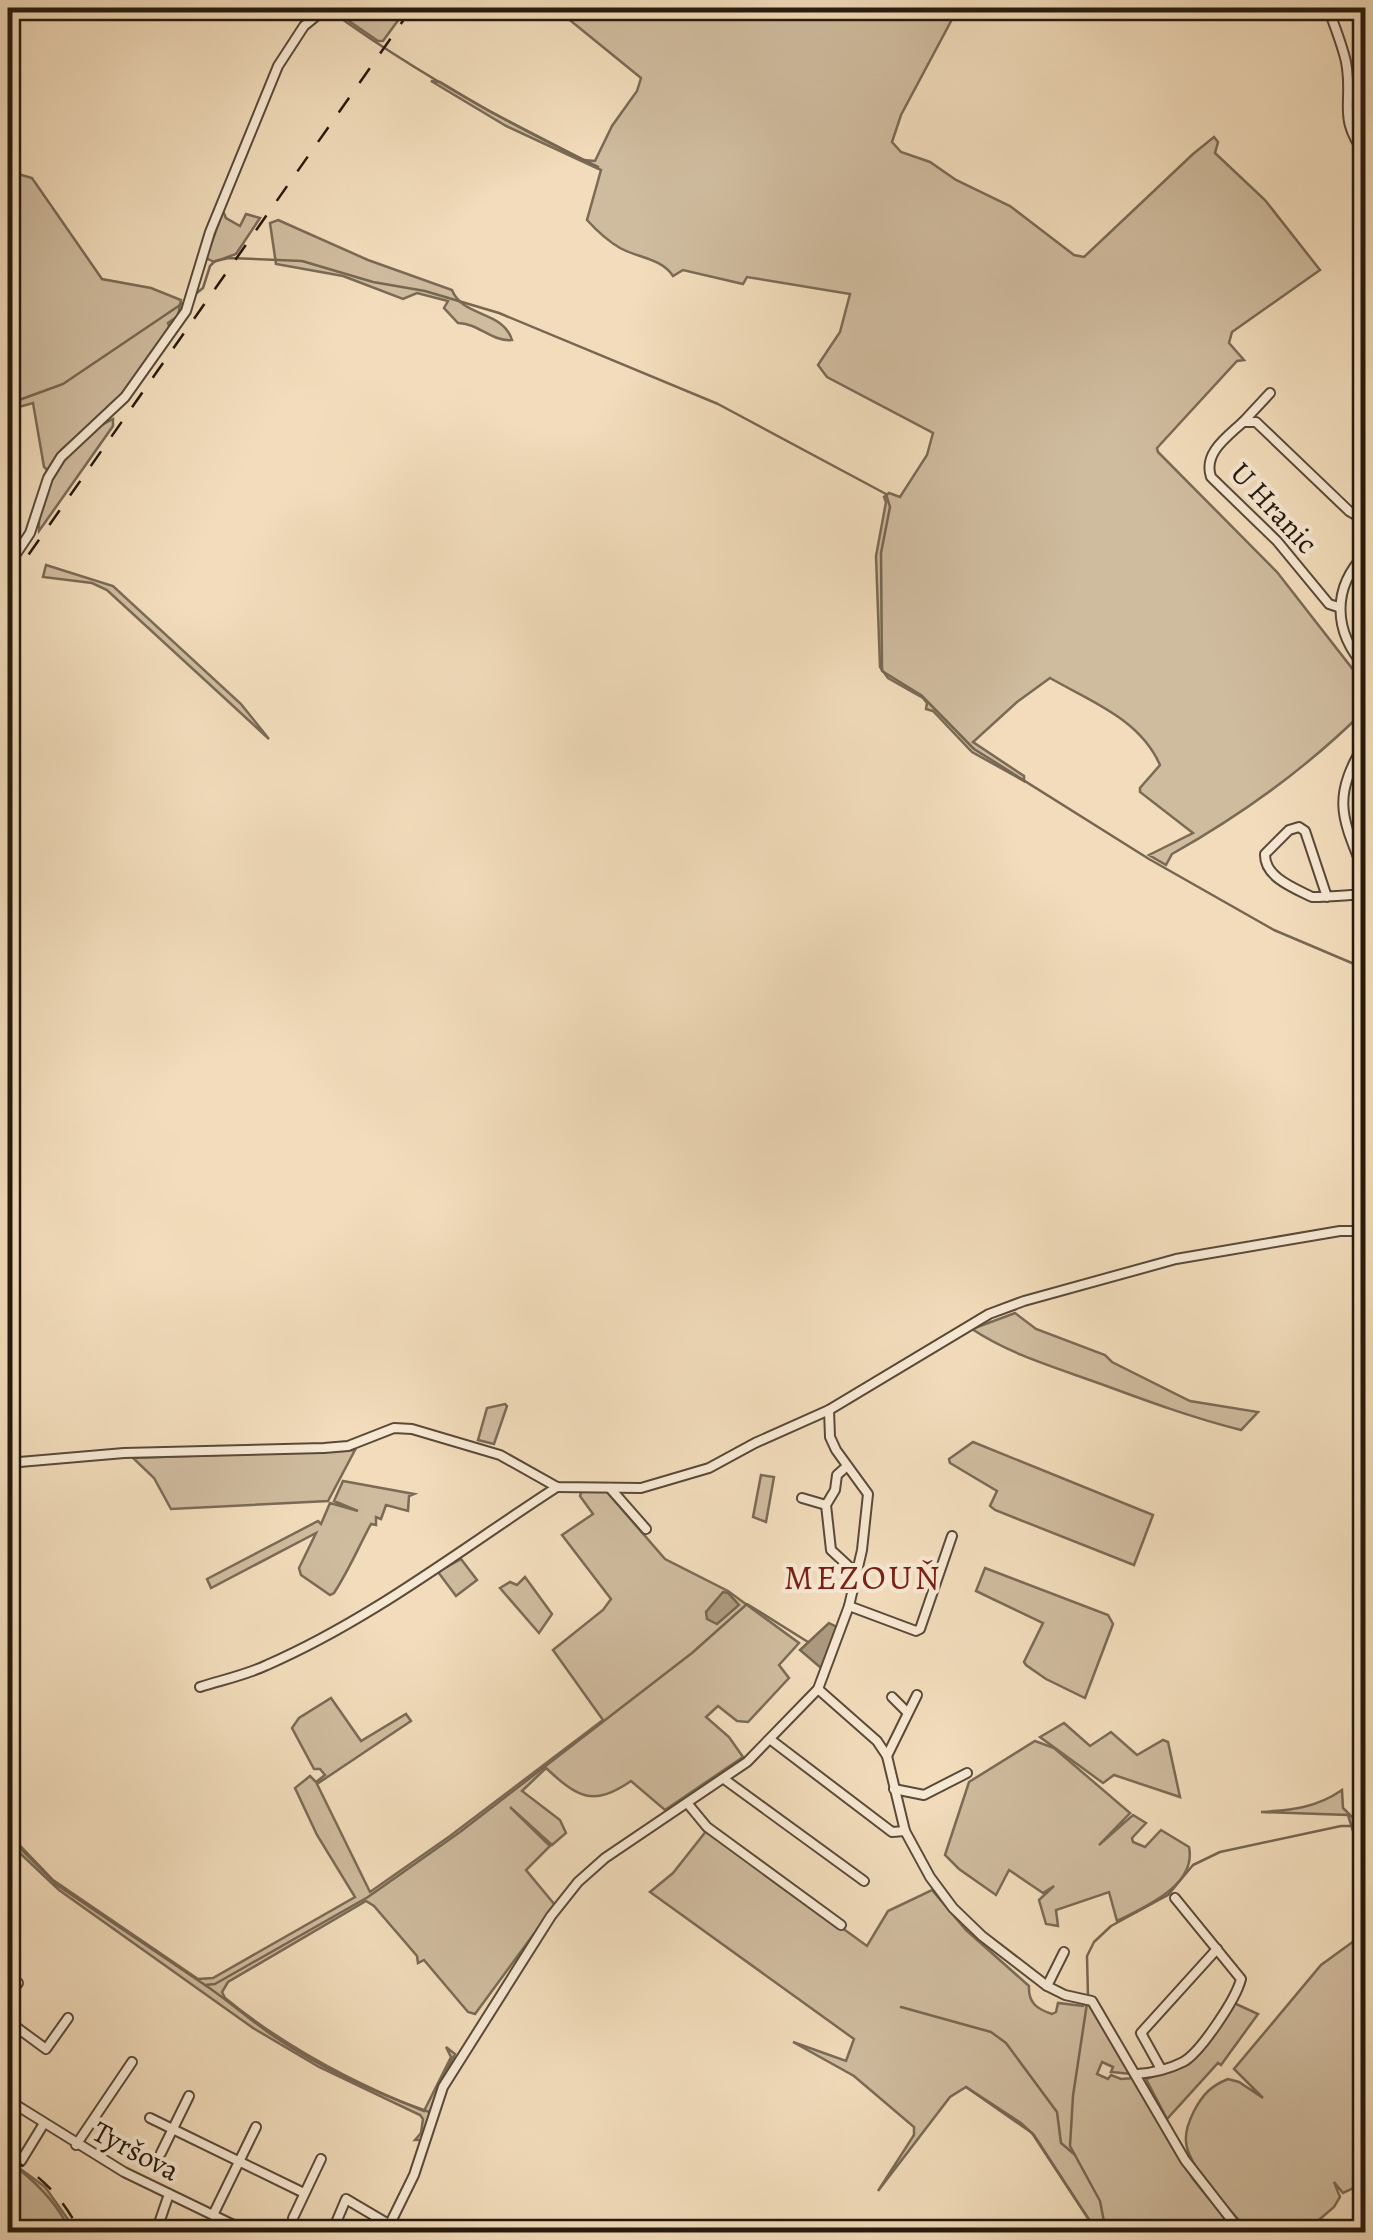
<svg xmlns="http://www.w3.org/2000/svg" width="1373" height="2240" font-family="Alegreya,serif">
  <rect width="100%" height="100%" fill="#f2dcbb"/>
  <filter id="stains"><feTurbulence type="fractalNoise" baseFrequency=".002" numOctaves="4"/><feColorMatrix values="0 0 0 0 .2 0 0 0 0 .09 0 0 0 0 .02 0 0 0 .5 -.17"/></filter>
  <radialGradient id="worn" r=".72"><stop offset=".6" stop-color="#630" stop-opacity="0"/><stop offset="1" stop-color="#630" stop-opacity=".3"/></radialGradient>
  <!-- green -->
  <g fill="#cfbb9e" stroke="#7a6a56" stroke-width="2.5">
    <path d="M337,8H407L383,41H378L333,10Z"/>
    <path d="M555,8H958L901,115L892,142L901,152L930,162L956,180L1010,206L1074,255L1084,257L1193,154L1214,137L1218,142L1215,153L1265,200L1320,270L1232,332L1229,343L1244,360L1237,361L1157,448L1158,452L1277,572L1355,672L1365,680V710C1307,768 1243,814 1172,854L1166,865L1149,855L1193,833L1140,792V788L1160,765C1140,719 1090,701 1050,678L1017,702L973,742L1024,776V781L972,752L933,711L926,709L927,703L923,698L888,678L880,667L876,556L886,502L884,497L889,493L900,497L927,455L933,433L827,377L818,365L840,332L850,294L747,277L743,284L683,270L673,276C661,258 638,258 620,248C608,241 597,231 587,220L601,170L506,126L431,81L440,82L487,110L584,160L595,161L612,126L637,91L641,78Z"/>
    <path d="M8,171L32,178L102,279L151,288L181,300L178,316L168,323L170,329L124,395L61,450L48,471L44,467L33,403L8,410Z"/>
    <path d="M223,211L226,218L240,226L246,214L260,218L236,254L214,262L206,258Z"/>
    <path d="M278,220L368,260L452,290C463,318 503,310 512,340C492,342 478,323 458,323L444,308L448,301L417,293L403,299L343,276L276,264L270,223Z"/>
    <path d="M113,419V426L39,531C36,486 74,438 113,419Z"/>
    <path d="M46,565L113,586L241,704L269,739L107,590L92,583L43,577Z"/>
    <path d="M1015,1313L1036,1329L1105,1355L1112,1362L1190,1401L1258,1412L1241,1430C1193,1418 1147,1401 1101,1384C1057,1368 1011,1355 972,1329Z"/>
    <path d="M505,1404L507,1406L494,1444L478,1440L487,1408Z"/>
    <path d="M973,1442L1153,1515L1134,1565L995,1510L990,1506L997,1491L950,1463L949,1459Z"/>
    <path d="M355,1450L328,1501L171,1509L154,1478L133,1458Z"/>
    <path d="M761,1475L774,1477L766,1522L753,1517Z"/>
    <path d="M343,1481L414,1494L409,1496L408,1511L386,1505L381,1519L376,1517V1525L371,1524C359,1546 349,1570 334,1593L330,1595L301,1575L299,1568L316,1533L211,1588L207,1579L318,1521L321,1524L330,1503L358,1511L334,1501Z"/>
    <path d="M582,1490L606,1491L665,1559L728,1591L799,1643L779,1665L789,1678L748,1722L737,1721L718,1706L706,1717L729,1737L743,1757L665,1810L631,1781C593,1807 578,1798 546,1768L522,1791L560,1820L566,1833L552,1845L510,1807L550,1846L526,1870L555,1905L475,2014L468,2012L424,1960L418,1963L417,1956L374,1906L366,1901L228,1982L222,1992L225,1998C284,2046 353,2083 424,2111L451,2057L446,2047L455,2054L438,2089L421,2140H415L421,2133L423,2119L420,2115L319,2067L253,2028L59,1890L8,1842V1833L53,1880L198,1979L213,1978L355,1897L317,1835L295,1788L310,1776L316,1782L325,1775L320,1769H314L292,1728L299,1718L331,1698L361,1741L406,1714L411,1721L317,1784L370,1892L450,1836L603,1720L553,1650L603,1610L611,1599L562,1535L593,1514L580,1496Z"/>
    <path d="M461,1559L477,1580L456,1596L438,1572Z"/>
    <path d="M985,1568L1108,1615L1113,1624L1085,1698L1046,1679L1026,1665L1024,1662L1043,1623L976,1591Z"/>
    <path d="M525,1577L552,1614L539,1633L500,1588L510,1582L517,1585Z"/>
    <path d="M1064,1723L1090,1746L1111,1732L1137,1755L1163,1740L1168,1742L1180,1797L1114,1775L1103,1783L1040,1737Z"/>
    <path d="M1035,1741L1054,1748L1130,1813L1099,1845L1133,1815L1146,1823L1132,1838L1133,1842L1145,1847L1161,1830L1189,1847C1197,1885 1145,1907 1117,1921L1109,1892L1056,1910L1058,1926L1046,1924L1039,1900L1054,1886L1043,1893L1009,1870L996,1895L959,1869L945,1855L969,1782Z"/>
    <path d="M1342,1790L1343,1808L1358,1823L1365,1819V1869L1348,1815L1261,1812C1292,1810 1316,1808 1342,1790Z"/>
    <path d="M707,1830L867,1946L888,1911L932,1890L966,1930L1029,1986C1028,2003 1037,2009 1052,2014L1056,2012L1058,2003L1083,2006L1085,2003L1092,2006L1132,2074L1111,2072L1113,2067L1102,2062L1097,2074L1108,2079L1111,2075L1121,2079L1135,2078L1193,2179L1236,2232H1097L1034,2135L1021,2123L966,2087L950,2097L878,2191L914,2135V2127L854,2076L793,2042L846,2061L854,2039L650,1892L673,1873Z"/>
    <path d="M1354,1941H1366L1365,2187L1362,2184L1343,2193L1334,2182L1340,2197L1334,2207L1305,2232H1250C1233,2214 1186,2165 1186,2141C1185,2131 1190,2119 1194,2111C1203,2094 1211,2086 1228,2079L1239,2082L1263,2098L1234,2069L1321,1965Z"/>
    <path d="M1234,2003L1258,2014L1221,2065L1218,2063L1167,2119L1146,2079L1189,2064Z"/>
    <path d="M8,2160L45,2187L77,2232H8Z"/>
  </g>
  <!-- water -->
  <g fill="#ad9a80" stroke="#776752" stroke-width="2.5">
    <path d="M723,1592L728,1593L739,1605L717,1624L707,1619L706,1612Z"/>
    <path d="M829,1623L837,1627L821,1668L800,1650Z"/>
  </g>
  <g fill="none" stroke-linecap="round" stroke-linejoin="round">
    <!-- stream -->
    <g stroke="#776752" stroke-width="2.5">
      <path d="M328,9C413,71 503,121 598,167"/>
      <path d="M193,296L203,288L210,266L215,261L229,258L302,261L373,282L425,291L499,313L718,404L886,494L890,507L881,553L882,671L921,695L974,749L1149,859L1274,930L1366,969"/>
      <path d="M8,404L63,384L186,301"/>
      <path d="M8,1836L57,1885L205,1985L215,1984L368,1897L460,1832L692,1653L747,1604L808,1642"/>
      <path d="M205,1985C229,2001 251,2021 275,2037C322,2069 378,2094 432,2113"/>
      <path d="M1088,1997L1087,1956L1094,1942L1111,1926L1168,1895L1193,1865L1220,1852L1341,1826H1366"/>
      <path d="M1087,2003L1073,2096L1070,2146L1100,2201L1106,2232"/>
      <path d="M901,2007L991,2032L1006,2043L1057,2112L1061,2143L1074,2154"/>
      <path d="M966,2087L1032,2133L1097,2232"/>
      <path d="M8,2164L13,2166"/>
      <path d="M20,2170C43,2189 58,2206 71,2232"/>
    </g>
    <defs>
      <g id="minor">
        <path d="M1328,8C1334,25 1342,44 1346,62C1354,103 1336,117 1366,155"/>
        <path d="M1243,422L1270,393"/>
        <path d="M1366,553C1331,588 1333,632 1366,668"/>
        <path d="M8,566L30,533L48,478L61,457L125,397L186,311L210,232L278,66L304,26L326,8"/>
        <path d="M1338,607L1329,604L1277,541L1211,477C1203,453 1227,437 1243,422H1256L1349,511L1366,521"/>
        <path d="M1366,741C1330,800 1342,817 1366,877"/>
        <path d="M1327,897L1305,831L1299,827L1289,830L1265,854C1264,877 1294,888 1312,897C1330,897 1348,895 1366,894"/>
        <path d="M8,1463L124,1453L324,1448L348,1446L394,1428L412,1429L500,1455L557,1487L641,1488L709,1468L755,1443L829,1410L989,1314L1024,1301L1176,1259L1340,1231H1366"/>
        <path d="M846,1467L837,1475L835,1490L826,1505L831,1550L857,1574"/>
        <path d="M610,1488L646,1529"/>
        <path d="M802,1498L826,1505"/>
        <path d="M849,1606L916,1631L920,1629L952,1536"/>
        <path d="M200,1687C222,1680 246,1675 267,1665C372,1619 461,1549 557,1487"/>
        <path d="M818,1689L877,1741L887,1756L905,1831L930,1877L953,1908L982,1936L1047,1986L1065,1995L1092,2001L1185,2160L1241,2232"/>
        <path d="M892,1697L907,1712"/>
        <path d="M771,1740L892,1832L905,1831"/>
        <path d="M887,1756L917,1695"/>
        <path d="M724,1779L864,1881"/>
        <path d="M894,1789L924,1795L967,1773"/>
        <path d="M688,1804L707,1827L841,1925"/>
        <path d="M1047,1986L1064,1952"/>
        <path d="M8,1996L18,1983"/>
        <path d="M8,2021L46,2049L68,2018"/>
        <path d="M1161,2069L1141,2033L1217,1949"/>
        <path d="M1137,2074C1152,2073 1169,2069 1183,2062C1200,2053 1236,1999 1241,1979L1175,1898"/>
        <path d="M8,2100L124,2172L248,2232"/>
        <path d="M150,2118L304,2193"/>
        <path d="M76,2145L132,2062"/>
        <path d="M161,2153L189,2096"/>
        <path d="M21,2161L43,2125"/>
        <path d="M213,2215L256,2127"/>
        <path d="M293,2218L321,2159"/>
        <path d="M156,2232L169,2194"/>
        <path d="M332,2232L346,2199L390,2225"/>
        <path d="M386,2232L414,2175L443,2087L551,1916L578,1882L605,1858L747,1762L818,1689L849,1606L862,1550L868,1494L836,1450L830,1437L829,1410"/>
      </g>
    </defs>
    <!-- minor casing -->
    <use href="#minor" stroke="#594a39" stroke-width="12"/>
    <!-- minor -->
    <use href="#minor" stroke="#f7e8d3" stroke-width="8"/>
    <!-- rail -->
    <g stroke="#261a0e" stroke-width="2.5" stroke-dasharray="18 18" stroke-linecap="butt">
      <path d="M8,584L412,8"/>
      <path d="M8,2157C40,2174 64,2199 80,2232"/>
    </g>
  </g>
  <g text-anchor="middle" stroke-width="8" stroke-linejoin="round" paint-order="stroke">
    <!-- street labels -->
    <g font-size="30" fill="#261a0e" stroke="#f7e8d3">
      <text transform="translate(1274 508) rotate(47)" y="10">U Hranic</text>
      <text transform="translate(136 2151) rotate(28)" y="10">Tyršova</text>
    </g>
    <!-- quarter labels -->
    <g font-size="35" letter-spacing="2.5" fill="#7a1f14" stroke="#f7e8d3">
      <text x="863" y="1589">MEZOUŇ</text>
    </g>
  </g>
  <!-- margin -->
  <rect width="1373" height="2240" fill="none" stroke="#f2dcbb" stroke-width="40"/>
  <rect x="10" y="10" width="1353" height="2220" fill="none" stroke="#261a0e" stroke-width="5"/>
  <rect x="20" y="20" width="1333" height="2200" fill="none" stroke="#261a0e" stroke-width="2.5"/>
  <rect width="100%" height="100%" filter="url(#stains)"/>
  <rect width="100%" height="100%" fill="url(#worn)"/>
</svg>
